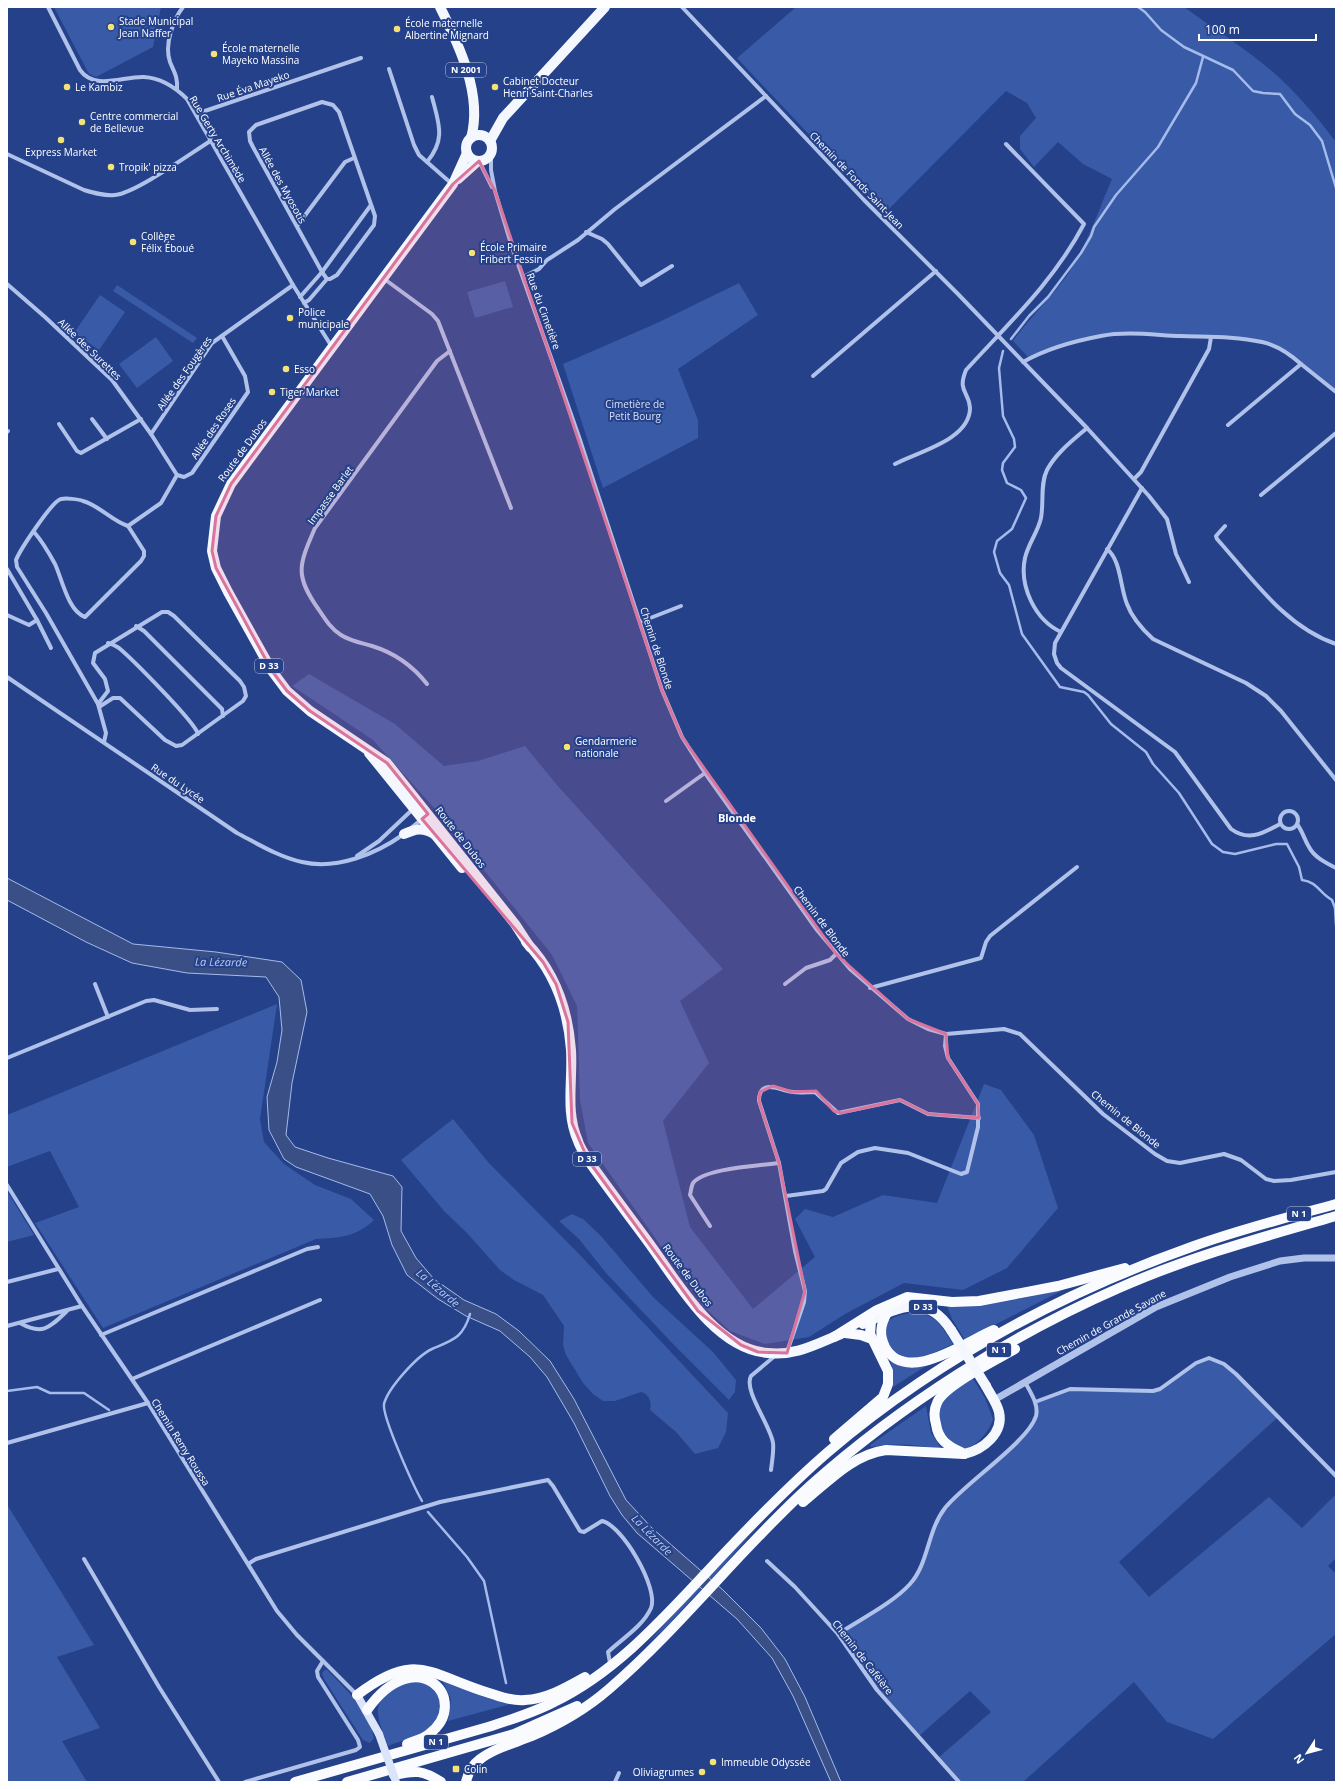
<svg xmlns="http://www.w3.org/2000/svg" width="1343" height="1789" font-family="'Open Sans',sans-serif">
  <rect width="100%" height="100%" fill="#24418a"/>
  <!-- green -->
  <g fill="#385aa7">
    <path d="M54,7H161L153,47L96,77L89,74Z"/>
    <path d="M796,7H1184C1213,28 1245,48 1273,72C1295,91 1318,118 1336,142V392L1292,356L1273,345L1248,340L1128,334L1101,336L1040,353L1030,359L1013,341C1030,317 1051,298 1068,274C1087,245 1098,211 1112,179L1083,164L1058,142L1034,167L1020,149V136L1036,118L1027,103L1006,91L884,214L737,58Z"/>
    <path d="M505,281L513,307L475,318L467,292Z"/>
    <path d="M739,283L758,315L678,369L698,420V438L603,488L563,364L657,323Z"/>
    <path d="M117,285L197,338L193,343L113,291Z"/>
    <path d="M100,295L125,312L99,350L74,333Z"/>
    <path d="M156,337L173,361L137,388L119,364Z"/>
    <path d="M309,674L395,724L444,766L478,761L525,746L557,785L723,969L680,1001L709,1063L663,1121L690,1227L753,1309L815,1257L795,1219L805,1209L833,1217L883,1195L937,1203L984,1084L1001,1090L1034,1135L1058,1208L1007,1268L963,1290L904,1283L845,1314L809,1337L765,1344L730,1331L704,1307L588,1143L580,1100L577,1006L552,955L436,810L373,740L292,686Z"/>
    <path d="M277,1004L260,1119L264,1142L284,1164L315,1185L351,1199L374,1220C356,1237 339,1238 316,1239L103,1328L35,1223L79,1207L50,1151L7,1167V1115Z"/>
    <path d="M453,1119L488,1162L581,1256L728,1413L726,1432L718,1448L695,1454L676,1432L650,1410C652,1402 649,1394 641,1392L615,1401H603L593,1394L583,1383L566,1355L563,1345L564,1326L543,1295L514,1280L500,1270L466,1232L444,1211L401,1160Z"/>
    <path d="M7,1191L34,1235L7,1242Z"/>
    <path d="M572,1214L583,1219L601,1236L653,1297L713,1352L736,1380L735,1392L729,1400L674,1345L606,1273L579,1239L559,1221Z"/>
    <path d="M1067,1288L965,1340L952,1319L947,1306C987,1308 1028,1297 1067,1288Z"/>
    <path d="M911,1313C936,1313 941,1325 953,1344C935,1352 902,1370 889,1346C886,1341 885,1333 883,1327C890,1317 899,1315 911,1313Z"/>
    <path d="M1209,1358L1224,1364L1277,1418L1119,1562L1149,1597L1269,1497L1302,1528L1336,1494V1558L1328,1566L1336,1574V1634L1213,1739L1167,1722L1134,1682L1023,1782H959L938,1758L991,1712L970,1691L919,1736L877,1690L838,1634C859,1620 894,1602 910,1584C929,1563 927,1529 946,1507C964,1487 1032,1438 1036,1414C1036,1410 1035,1406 1035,1402L1070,1389H1160L1196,1363Z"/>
    <path d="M890,1360L908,1368L929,1364L893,1387V1370Z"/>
    <path d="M972,1377L985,1398L993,1419C990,1431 972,1454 958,1447C946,1441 932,1417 939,1405C946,1393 962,1385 972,1377Z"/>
    <path d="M926,1406L931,1433L941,1448L940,1449C917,1445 894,1442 871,1447L870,1445Z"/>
    <path d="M8,1506L94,1645L57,1657L100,1728L62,1741L87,1782H13L12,1781L7,1782V1507Z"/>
    <path d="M759,1526L711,1579L708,1577Z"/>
    <path d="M699,1586L702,1588L665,1628L647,1644Z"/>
    <path d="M325,1670H327C343,1686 361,1703 370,1723C372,1728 372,1733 374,1738L370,1743L363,1740L324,1679L322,1673Z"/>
    <path d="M442,1680L484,1697L511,1704L448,1721L451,1699Z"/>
    <path d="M418,1681C422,1683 429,1685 432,1688C442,1696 443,1717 434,1725C423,1737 402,1740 388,1746C384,1735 379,1724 378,1713C376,1693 403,1683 418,1681Z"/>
  </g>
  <!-- water -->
  <path fill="#3a4f85" stroke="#a5bbeb" d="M7,878L133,944L216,952L282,962L301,980L307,1012L292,1083L286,1135L295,1147L328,1158L393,1176L402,1187L401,1231L416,1258L434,1279L464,1300L496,1314L519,1331L550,1361L574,1399L626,1500L652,1528L723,1590L761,1628L785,1659L805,1697L841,1782H831L793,1696L772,1658L737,1619L637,1533L622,1515L610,1496L574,1423L547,1377L530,1357L500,1331L466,1316L438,1299L407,1275L392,1245L383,1216L370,1194L296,1167L284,1159L269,1130L267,1097L277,1062L282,1030L279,997L266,977L187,973L132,963L86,942L7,900Z"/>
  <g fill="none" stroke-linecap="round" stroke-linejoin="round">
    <!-- stream -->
    <g stroke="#a5bbeb" stroke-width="2.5">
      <path d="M1138,7L1145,12L1161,30L1184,47L1233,70L1253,91L1263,93L1280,94L1295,114L1310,125L1322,141L1336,188"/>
      <path d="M1011,339L1029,316L1048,297L1081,253L1091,236L1094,227L1116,195L1158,147L1196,83L1203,57"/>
      <path d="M1003,351L999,368L1003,416L1014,439L1015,447L1003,463L1002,470L1007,483L1021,490L1026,498L1012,529L997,541L994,552L1000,573L1009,585L1022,634L1060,687L1084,692L1088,695L1111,724L1146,752L1153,764L1179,793L1212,844L1223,852L1235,854L1276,844H1287L1299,867L1302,880C1318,882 1319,893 1332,900L1335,908L1336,925"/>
      <path d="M7,1391L37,1387L50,1393H84L109,1410"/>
      <path d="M422,1501C414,1487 382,1417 384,1404C388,1388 417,1356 432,1349C453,1340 463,1338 470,1314"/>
      <path d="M428,1512L467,1557L484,1581L506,1683"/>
    </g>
    <!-- minor -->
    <g stroke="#b0c2ea" stroke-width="4">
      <path d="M48,7L80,70C95,91 123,76 144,77C161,78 175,87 187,99L293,285L332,347"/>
      <path d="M682,7L864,200L957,293L1087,428L1149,496L1167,519L1176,554L1189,582"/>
      <path d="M389,69L414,145L419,155L452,184"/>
      <path d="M177,89C178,77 174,72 170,62C164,45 173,20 183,7"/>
      <path d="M322,102L333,105L339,112L375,216L374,225L337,275L330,279H327L322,272L253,147L250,141L249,132L256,125Z"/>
      <path d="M196,114L361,58"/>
      <path d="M491,153V170L495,191L511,244L579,437L662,690L682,737L705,773L817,930L850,969L908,1019L928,1029L946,1034L1004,1029L1020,1034L1103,1114L1155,1154L1167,1161L1180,1163L1224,1154L1241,1160L1266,1179L1274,1181L1291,1180L1336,1172"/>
      <path d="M7,154L84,190C94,193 104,196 115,195C136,193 191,153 212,140"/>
      <path d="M479,161L492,187"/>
      <path d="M427,162C446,139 439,124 432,97"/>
      <path d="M297,226L345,162L354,158"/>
      <path d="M586,232L602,239L608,244L641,285L672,266"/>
      <path d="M523,277L539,269L547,260L578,240L615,209L766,96"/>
      <path d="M383,278L432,314L438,321L511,508"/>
      <path d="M7,284L45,317L112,380L151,434L177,475L184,477L192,473L248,392L245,376L222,336"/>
      <path d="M300,297L322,272L371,205"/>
      <path d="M304,303L309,300L327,279"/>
      <path d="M1023,362C1046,349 1074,341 1101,336C1126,331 1154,335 1180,336C1207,337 1235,336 1262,342C1276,345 1290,354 1301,364L1228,425"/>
      <path d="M1301,364L1336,392"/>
      <path d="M813,376L936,271"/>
      <path d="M92,419L107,439"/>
      <path d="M59,424L77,451L81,453L141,419"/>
      <path d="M7,432L8,431"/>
      <path d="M151,434L212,343L293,285"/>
      <path d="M895,464C917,452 970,440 970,408C969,391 957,392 966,370C1009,323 1054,281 1084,224L1006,144"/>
      <path d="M1134,479L1141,472L1209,349L1211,337"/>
      <path d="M1142,488L1055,643L1054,654L1057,663L1061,668L1175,752L1231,829C1249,842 1263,833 1280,824"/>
      <path d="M1261,495L1336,433"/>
      <path d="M128,526L161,503L177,475"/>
      <path d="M1225,526L1216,536L1217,539C1252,578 1285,627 1336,644"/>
      <path d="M34,532C42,541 49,553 55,564C62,579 68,611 85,617L141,561L144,556V551L128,526C112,521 100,506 83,501C78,499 66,498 61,499C52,501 20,550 16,560L17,567L46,613L98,704L106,733L104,742"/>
      <path d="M1107,549C1121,560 1120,587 1127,604C1132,618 1142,629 1153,639L1246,683L1266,696L1281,711L1336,780"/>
      <path d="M7,569L37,620L51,648"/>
      <path d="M7,615L29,625L37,620"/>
      <path d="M640,622L681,606"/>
      <path d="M136,626L144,631L222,709L223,716"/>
      <path d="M1061,632C1035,620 1019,586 1025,558C1028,544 1038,532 1041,518C1044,502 1040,484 1047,470C1056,453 1073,440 1087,428"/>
      <path d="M108,643C112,644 116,646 119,648C132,659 195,722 198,734"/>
      <path d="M7,677L237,833C258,844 279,857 302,862C337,870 376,854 404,834"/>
      <path d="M427,684C412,665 395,653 372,646C362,643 350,641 341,635C331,629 325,619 319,610C294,575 299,565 315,528L437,361L450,351"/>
      <path d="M98,704L108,691L105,679L93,663L95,653L162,612H168L174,616L240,681L244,687L246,696L243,701L182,745L176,746L165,740L120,698H113L99,707"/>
      <path d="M666,801L705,773"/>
      <circle cx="1289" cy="820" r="9"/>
      <path d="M1297,824C1303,832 1304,839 1309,847C1314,857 1326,863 1336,868"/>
      <path d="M411,828L422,819"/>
      <path d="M357,856L379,841L413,809"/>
      <path d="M95,984L108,1017"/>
      <path d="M785,984L806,968L830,960L836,954"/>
      <path d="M870,988L981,958L986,942L990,936L1077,867"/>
      <path d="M7,1058L146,1001L154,1000L190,1010L217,1009"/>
      <path d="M7,1185L82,1306L148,1403L277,1611L297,1635L357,1695"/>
      <path d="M786,1196L823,1191L826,1189L841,1163L858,1152L875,1148L908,1153L961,1174L967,1172L978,1127V1104L948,1058L945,1046L946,1034"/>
      <path d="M710,1226L690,1195C691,1191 691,1187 693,1183C705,1168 759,1166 779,1163"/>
      <path d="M7,1282L58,1269"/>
      <path d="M20,1323C43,1336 50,1327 67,1311"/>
      <path d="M7,1326L82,1306"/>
      <path d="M101,1335L307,1249L318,1247"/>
      <path d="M787,1352L804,1302L805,1291L795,1251L779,1163L759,1101C759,1077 780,1091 793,1092C800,1093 807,1092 815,1092L838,1113L900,1100L928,1114L979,1118"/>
      <path d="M132,1379L320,1300"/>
      <path d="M1035,1402L1070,1389L1153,1391L1160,1389L1196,1363L1209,1358L1224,1364L1236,1374L1336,1476"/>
      <path d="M7,1443L148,1403"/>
      <path d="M771,1470C772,1461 774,1451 773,1443C771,1426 743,1390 751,1376L776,1355"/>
      <path d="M84,1559L159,1687L219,1782"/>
      <path d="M767,1561L795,1587L838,1634L877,1690L959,1782"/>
      <path d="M248,1564L256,1559L440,1502L548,1480L553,1486L580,1531L584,1532L602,1521C622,1525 659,1588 651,1608C643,1626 623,1638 608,1652L610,1663"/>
      <path d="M838,1634C859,1620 893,1603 910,1584C929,1563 927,1531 945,1508C965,1483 1028,1442 1036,1416C1039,1404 1030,1392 1025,1382"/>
      <path d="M245,1782L356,1750L360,1747L358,1740L318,1677L317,1671L323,1661"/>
      <path d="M615,1782L619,1773"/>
    </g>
    <!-- tertiary -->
    <path stroke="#b0c2ea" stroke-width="7" d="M994,1400L1156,1307L1230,1277L1280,1261L1304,1258H1336"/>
    <!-- secondary -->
    <path stroke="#dbe4f8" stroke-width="8" d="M357,1695L379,1734"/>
    <!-- primary -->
    <g stroke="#f4f7fe" stroke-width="10">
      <path d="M440,7C459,45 483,95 471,138"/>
      <circle cx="479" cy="148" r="13"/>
      <path d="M490,141L503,118L605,7"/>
      <path d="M467,153L453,184L231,484L216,516L212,551L216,568L228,592L272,671L287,691L310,711L387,763L515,924L530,947"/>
      <path d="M458,179L478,161"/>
      <path d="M369,753L462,868"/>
      <path d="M404,834C415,829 423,827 434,834"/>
      <path d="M526,942C555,972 568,1009 571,1050C573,1081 565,1112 578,1141C580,1148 585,1154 588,1160C608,1188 629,1216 649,1243C678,1283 715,1349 768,1353C796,1356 816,1344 841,1334"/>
      <path d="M863,1324C897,1308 926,1291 951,1330"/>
      <path d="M964,1454C983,1450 1004,1433 999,1412C997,1403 990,1394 986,1386"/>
    </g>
    <!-- trunk -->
    <g stroke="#fafbfe" stroke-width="10">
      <path d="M887,1313C880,1325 879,1335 885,1347C906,1386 967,1341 994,1330"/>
      <path d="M845,1333L861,1335L872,1339"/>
      <path d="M834,1337L877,1310L907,1297L952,1302L979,1301L1058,1286L1125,1268"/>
      <path d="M834,1439L883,1397L888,1384V1371L870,1334L871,1321"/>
      <path d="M961,1452C947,1446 938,1439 936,1424C934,1417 934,1409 937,1403C943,1386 998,1359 1015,1349"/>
      <path d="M803,1502C829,1481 852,1455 886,1450L964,1454"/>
      <path d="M357,1695C416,1650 428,1674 489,1693C501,1697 513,1701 525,1700C547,1699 567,1687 585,1677"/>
      <path d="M367,1710C417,1639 473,1701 429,1734C423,1739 414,1741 407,1744"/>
      <path d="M394,1775C415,1770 423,1770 441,1782"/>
      <path d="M295,1782L488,1727C510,1720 533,1713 554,1702C614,1673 660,1622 705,1574C744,1532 784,1490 828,1452C935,1361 1061,1293 1194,1246C1241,1229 1289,1217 1336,1204"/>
      <path d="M347,1782L514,1734L577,1706"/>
      <path d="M466,1782C468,1773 472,1765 479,1760C494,1748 515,1743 532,1736C560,1724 586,1709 609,1689C682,1626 740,1549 811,1485C901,1405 1009,1336 1119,1288C1189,1257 1263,1237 1336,1216"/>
    </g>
    <!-- secondary-bridge -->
    <path stroke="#dbe4f8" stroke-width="8" d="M379,1734L396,1782"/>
    <!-- primary-bridge -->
    <path stroke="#f4f7fe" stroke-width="10" d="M951,1330L986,1386"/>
  </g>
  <!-- marked area -->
  <path fill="#da749d" fill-opacity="0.2" stroke="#da749d" stroke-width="3" stroke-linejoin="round" d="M479,161L495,191L662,690L682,737L836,954L908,1019L946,1034L948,1058L978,1104L979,1118L928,1114L900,1100L841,1113L834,1111L816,1091L792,1092L773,1086L760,1092L759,1101L779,1163L805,1291L787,1353L758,1352L741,1345L698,1311L588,1160L572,1123L568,1022L556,984L543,962L422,819L428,814L387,763L310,711L287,691L272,671L216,568L212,551L216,516L231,484L453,184Z"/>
  <!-- markers -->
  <g fill="#f5e274" stroke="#24418a" stroke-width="1.5">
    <circle cx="111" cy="27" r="4"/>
    <circle cx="397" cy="29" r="4"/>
    <circle cx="214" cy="54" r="4"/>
    <circle cx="67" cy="87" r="4"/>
    <circle cx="495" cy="87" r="4"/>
    <circle cx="82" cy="122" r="4"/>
    <circle cx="61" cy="140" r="4"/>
    <circle cx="111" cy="167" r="4"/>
    <circle cx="133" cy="242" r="4"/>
    <circle cx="472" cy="253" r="4"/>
    <circle cx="290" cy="318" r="4"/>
    <circle cx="286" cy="369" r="4"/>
    <circle cx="272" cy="392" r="4"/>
    <circle cx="567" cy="747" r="4"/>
    <circle cx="713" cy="1762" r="4"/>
    <rect x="452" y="1765" width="8" height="8" rx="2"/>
    <circle cx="702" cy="1772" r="4"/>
  </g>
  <g text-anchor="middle" stroke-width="4" stroke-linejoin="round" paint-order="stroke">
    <!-- shield labels -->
    <g fill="#24418a" stroke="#bdc6dc" stroke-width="1">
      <rect x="446" y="63" width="40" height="14" rx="3"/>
      <rect x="255" y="659" width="28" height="14" rx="3"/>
      <rect x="573" y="1152" width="28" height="14" rx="3"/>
      <rect x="1287" y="1207" width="24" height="14" rx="3"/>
      <rect x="909" y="1300" width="28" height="14" rx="3"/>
      <rect x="987" y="1343" width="24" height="14" rx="3"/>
      <rect x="424" y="1735" width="24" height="14" rx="3"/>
    </g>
    <g font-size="9" font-weight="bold" fill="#fff">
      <text x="466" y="73">N 2001</text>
      <text x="269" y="669">D 33</text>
      <text x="587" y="1162">D 33</text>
      <text x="1299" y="1217">N 1</text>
      <text x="923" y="1310">D 33</text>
      <text x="999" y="1353">N 1</text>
      <text x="436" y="1745">N 1</text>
    </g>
    <!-- poi labels -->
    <g font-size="10" fill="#fff" stroke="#24418a" text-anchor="start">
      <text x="119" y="25">Stade Municipal<tspan x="119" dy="12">Jean Naffer</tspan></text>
      <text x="405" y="27">École maternelle<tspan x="405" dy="12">Albertine Mignard</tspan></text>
      <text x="222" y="52">École maternelle<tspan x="222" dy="12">Mayeko Massina</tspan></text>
      <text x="503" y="85">Cabinet Docteur<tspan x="503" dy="12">Henri Saint-Charles</tspan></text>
      <text x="75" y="91">Le Kambiz</text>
      <text x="90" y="120">Centre commercial<tspan x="90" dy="12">de Bellevue</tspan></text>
      <text x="61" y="156" text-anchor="middle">Express Market</text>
      <text x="119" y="171">Tropik' pizza</text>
      <text x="141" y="240">Collège<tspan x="141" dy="12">Félix Éboué</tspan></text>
      <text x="480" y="251">École Primaire<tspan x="480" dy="12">Fribert Fessin</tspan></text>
      <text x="298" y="316">Police<tspan x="298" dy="12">municipale</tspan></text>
      <text x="294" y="373">Esso</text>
      <text x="280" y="396">Tiger Market</text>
      <text x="575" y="745">Gendarmerie<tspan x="575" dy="12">nationale</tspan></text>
      <text x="721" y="1766">Immeuble Odyssée</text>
      <text x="464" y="1773">Colin</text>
      <text x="694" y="1776" text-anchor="end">Oliviagrumes</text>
    </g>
    <!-- street labels -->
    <g font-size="10" fill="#fff" stroke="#24418a">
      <text transform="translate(253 86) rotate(-19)" y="4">Rue Éva Mayeko</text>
      <text transform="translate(218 139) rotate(59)" y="4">Rue Gerty Archimède</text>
      <text transform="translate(857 180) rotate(46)" y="4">Chemin de Fonds Saint-Jean</text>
      <text transform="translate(283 185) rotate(61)" y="4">Allée des Myosotis</text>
      <text transform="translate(544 311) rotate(70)" y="4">Rue du Cimetière</text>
      <text transform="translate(90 349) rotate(44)" y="4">Allée des Surettes</text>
      <text transform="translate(184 373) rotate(-55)" y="4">Allée des Fougères</text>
      <text transform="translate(213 428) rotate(-56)" y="4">Allée des Roses</text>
      <text transform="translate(242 450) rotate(-54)" y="4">Route de Dubos</text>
      <text transform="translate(330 495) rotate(-54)" y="4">Impasse Barlet</text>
      <text transform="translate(657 648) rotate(72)" y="4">Chemin de Blonde</text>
      <text transform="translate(178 783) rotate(34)" y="4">Rue du Lycée</text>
      <text transform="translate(461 837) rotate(52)" y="4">Route de Dubos</text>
      <text transform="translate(822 921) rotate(53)" y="4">Chemin de Blonde</text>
      <text transform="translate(1126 1119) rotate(39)" y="4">Chemin de Blonde</text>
      <text transform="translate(688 1275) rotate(53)" y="4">Route de Dubos</text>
      <text transform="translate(1111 1322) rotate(-29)" y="4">Chemin de Grande Savane</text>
      <text transform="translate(181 1442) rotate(58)" y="4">Chemin Remy Roussa</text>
      <text transform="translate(863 1657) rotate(52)" y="4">Chemin de Caféière</text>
    </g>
    <!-- park labels -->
    <g font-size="10" fill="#d5e0f8" stroke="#24418a">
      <text x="635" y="408">Cimetière de<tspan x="635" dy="12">Petit Bourg</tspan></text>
    </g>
    <!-- neighbourhood labels -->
    <g font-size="11" font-weight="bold" fill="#fff" stroke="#24418a">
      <text x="737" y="822">Blonde</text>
    </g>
    <!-- water labels -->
    <g font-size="11" font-style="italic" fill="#bccdf1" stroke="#24418a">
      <text transform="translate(221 962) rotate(1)" y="4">La Lézarde</text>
      <text transform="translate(438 1288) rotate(40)" y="4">La Lézarde</text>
      <text transform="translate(652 1535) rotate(45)" y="4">La Lézarde</text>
    </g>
  </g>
  <!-- border -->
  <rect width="1343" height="1789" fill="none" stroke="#ffffff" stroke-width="16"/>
  <!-- north arrow -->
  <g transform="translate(1307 1753) rotate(234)" stroke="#24418a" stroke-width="3" paint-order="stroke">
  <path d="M0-3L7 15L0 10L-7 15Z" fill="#ffffff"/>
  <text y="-6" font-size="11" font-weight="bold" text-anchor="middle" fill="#ffffff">N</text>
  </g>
  <!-- scale -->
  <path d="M1199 34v6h117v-6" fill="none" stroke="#ffffff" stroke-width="2"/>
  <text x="1205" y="34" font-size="12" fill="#ffffff" stroke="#24418a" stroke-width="3" paint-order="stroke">100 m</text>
</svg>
